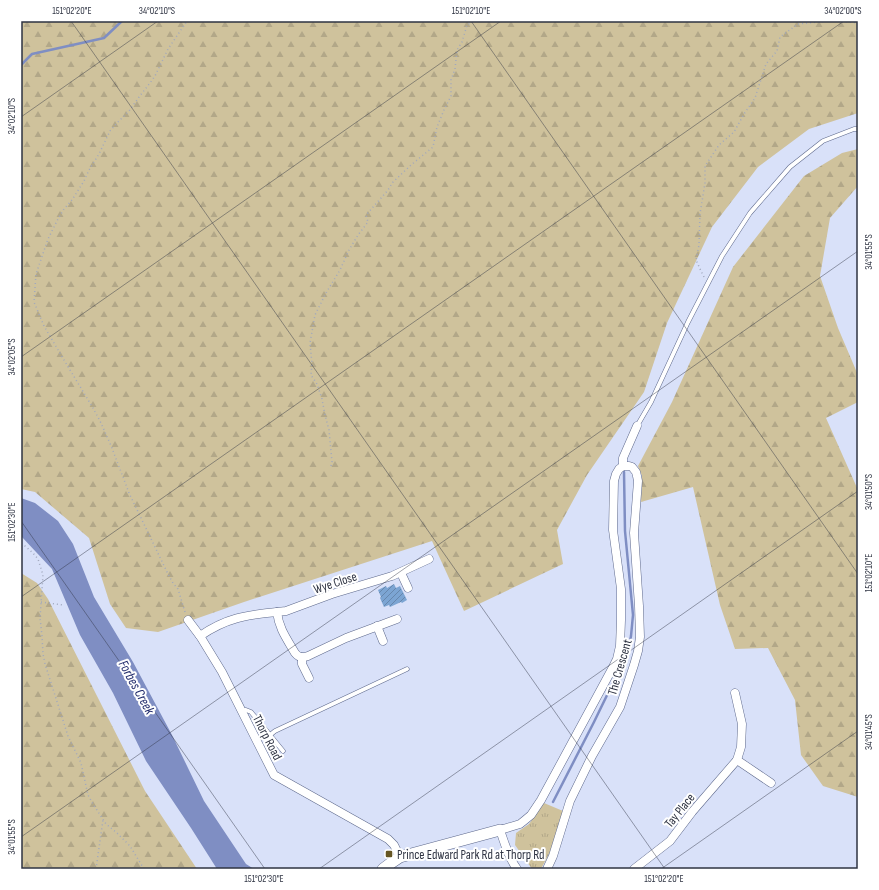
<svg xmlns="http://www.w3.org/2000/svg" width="879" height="890" font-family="'Sofia Sans Condensed',sans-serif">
  <defs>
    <pattern id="grass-tufts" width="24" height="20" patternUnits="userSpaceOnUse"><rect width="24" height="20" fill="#cfc29c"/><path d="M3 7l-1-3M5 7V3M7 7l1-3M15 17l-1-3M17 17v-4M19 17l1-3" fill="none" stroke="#b2a788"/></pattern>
    <pattern id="forest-firs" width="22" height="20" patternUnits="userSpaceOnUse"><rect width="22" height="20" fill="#cfc29c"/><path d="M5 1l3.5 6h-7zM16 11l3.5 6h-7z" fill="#b2a788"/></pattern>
    <pattern id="building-hatch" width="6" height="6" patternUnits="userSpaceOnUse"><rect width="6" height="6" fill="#7ca5d3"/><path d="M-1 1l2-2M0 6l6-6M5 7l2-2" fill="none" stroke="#6687ad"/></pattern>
  </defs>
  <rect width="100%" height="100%" fill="#d9e1f9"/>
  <!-- grass -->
  <path fill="url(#grass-tufts)" d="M544,803L563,811L550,852L541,869H532L515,845L516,833L529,824Z"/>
  <!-- forest -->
  <g fill="url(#forest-firs)">
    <path d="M21,21H858V113L809,129L758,167L712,227L667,323L644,392L587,475L557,530L563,564L464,611L432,541L244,602L158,632L126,628L110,604L89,538L35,492L21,489Z"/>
    <path d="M858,149V186L830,218L820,276L838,328L858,375V402L826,418L858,490V797L823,786L801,755L795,700L768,648L735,649L720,605L693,487L641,502L642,476L638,466L672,402L733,267L804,176L842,153Z"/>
    <path d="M21,573L37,583L48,599L145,791L197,869H21Z"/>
  </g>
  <!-- water -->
  <path fill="#7f8ec3" d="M21,498L35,503L58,521L73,544L94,597L133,662L172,735L204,801L246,864L254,869H217L191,828L146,761L113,693L80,635L52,569L21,536Z"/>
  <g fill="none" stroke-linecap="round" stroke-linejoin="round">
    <!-- stream -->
    <g stroke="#7f8ec3" stroke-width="2.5">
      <path d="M21,65L32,54L104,38L122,21"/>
      <path d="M553,802L594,722L628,652L631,636L633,615L625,531L624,472"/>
    </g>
  </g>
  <!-- building -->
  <path fill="url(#building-hatch)" d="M394,584L396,588L400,586L407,600L402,603L401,602L390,607L389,605L384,607L380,598L381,597L378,590L386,586L387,588Z"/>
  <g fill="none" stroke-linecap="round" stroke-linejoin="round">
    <defs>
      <g id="lane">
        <path d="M637,426L651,402L688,322L722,256L750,213L790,167L823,141L854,129H858"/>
        <path d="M242,711L246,710L251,712L283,751"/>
        <path d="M270,735L275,731L407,669"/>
      </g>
      <g id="street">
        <path d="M623,466V458L637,426"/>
        <path d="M401,573L408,588"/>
        <path d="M277,612L286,611L332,594L392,576L429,559"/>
        <path d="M188,620L200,636L222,672L274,775L388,839L394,845L400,857"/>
        <path d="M377,626L383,641"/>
        <path d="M200,636C226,618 246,615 277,612C279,629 287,639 295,653C299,658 303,658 308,656L346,638L397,619"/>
        <path d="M302,657V664L309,678"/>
        <path d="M737,760L771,783"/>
        <path d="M517,869C508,857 505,844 500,830L520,824L525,820L531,815L541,800L612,669L617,659L620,646L621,620V589L613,530L614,481L616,474L619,469L623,466H629L632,467L636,472L637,476L638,481L634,533L639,606L640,637L638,651L634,665L620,707L592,756L570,801L553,856L547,869"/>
        <path d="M634,869L670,841L692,812L737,760L741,747L742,724L735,693"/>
      </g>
      <path id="secondary" d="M383,869L391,863L400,857L500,830"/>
    </defs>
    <!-- lane casing -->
    <use href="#lane" stroke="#5e698c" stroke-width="5"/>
    <!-- street casing -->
    <use href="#street" stroke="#5e698c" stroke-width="9"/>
    <!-- secondary casing -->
    <use href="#secondary" stroke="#5e698c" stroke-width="12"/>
    <!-- path -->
    <g stroke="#a1a8bd" stroke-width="1.5" stroke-dasharray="1 3" stroke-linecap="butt">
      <path d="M838,21L858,23"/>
      <path d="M704,277L701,271L696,260L699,245L700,214L705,183V166L719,145L734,132L744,114L755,98L766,64L777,51L780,37L798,24L829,21"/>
      <path d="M331,466L332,462L329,430L325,415L322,399L317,384L311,375L312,364L310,343L315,315L326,293L340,270L349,250L358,235L368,222L366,215L388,190L393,182L411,165L433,147L437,127L444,110L451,96V80L455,69L457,50L462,42L467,25L474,21"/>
      <path d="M21,544L25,546L33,553L38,559L43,575L40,618L42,636L43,654L45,664L68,736L81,763L88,795L93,804L106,824L117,833L130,846L144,869"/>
      <path d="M41,602L63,605"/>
      <path d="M185,612L178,589L173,583L168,574L129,493L112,448L101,423L93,408L64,360L44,326L34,302L36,274L48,239L58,219L64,209L72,200L84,181L89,170L99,154L110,131L116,124L129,111L139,97L150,83L155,76L168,49L187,21"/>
      <path d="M96,869L103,820"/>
    </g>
    <!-- lane -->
    <use href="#lane" stroke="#fff" stroke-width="4"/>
    <!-- street -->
    <use href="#street" stroke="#fff" stroke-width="8"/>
    <!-- secondary -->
    <use href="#secondary" stroke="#fff" stroke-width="11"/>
  </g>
  <!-- ticks -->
  <path fill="none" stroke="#2e3342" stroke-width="1" stroke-opacity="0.45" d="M71,21L665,869M471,21L858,574M21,117L158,21M21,357L501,21M21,521L265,869M21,597L844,21M21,837L858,251M319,869L858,491M661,869L858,731"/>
  <!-- markers -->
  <rect fill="#655523" stroke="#fff" stroke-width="1.5" x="385" y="850" width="8" height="8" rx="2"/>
  <g text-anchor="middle" stroke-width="4" stroke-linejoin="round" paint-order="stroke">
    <!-- street labels -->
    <g font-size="13" fill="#2e3342" stroke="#fff">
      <text transform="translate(335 582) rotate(-18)" y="5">Wye Close</text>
      <text transform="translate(619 667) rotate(-74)" y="5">The Crescent</text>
      <text transform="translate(268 737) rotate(63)" y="5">Thorp Road</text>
      <text transform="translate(679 810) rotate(-51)" y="5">Tay Place</text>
    </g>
    <!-- poi labels -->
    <g font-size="13" fill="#2e3342" stroke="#fff" text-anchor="start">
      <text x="397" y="859">Prince Edward Park Rd at Thorp Rd</text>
    </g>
    <!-- water labels -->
    <g font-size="14" font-style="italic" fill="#222c6c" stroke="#fff">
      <text transform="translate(137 687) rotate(61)" y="5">Forbes Creek</text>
    </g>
  </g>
  <!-- border -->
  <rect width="879" height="890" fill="none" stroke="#ffffff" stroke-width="44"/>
  <rect x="22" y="22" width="835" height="846" fill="none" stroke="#2e3342" stroke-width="1.5"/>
  <g font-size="10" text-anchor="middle" fill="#2e3342">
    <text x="72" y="14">151°02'20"E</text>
    <text x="157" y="14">34°02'10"S</text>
    <text x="471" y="14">151°02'10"E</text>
    <text x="843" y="14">34°02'00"S</text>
    <text transform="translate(11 116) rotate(-90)" y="4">34°02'10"S</text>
    <text transform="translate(868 252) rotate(-90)" y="4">34°01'55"S</text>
    <text transform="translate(11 357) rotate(-90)" y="4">34°02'05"S</text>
    <text transform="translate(868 492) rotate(-90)" y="4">34°01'50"S</text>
    <text transform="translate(11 522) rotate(-90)" y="4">151°02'30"E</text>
    <text transform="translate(868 573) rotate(-90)" y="4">151°02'10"E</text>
    <text transform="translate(868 732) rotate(-90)" y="4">34°01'45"S</text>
    <text transform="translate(11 837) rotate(-90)" y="4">34°01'55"S</text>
    <text x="264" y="882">151°02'30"E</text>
    <text x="664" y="882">151°02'20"E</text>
  </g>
</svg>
